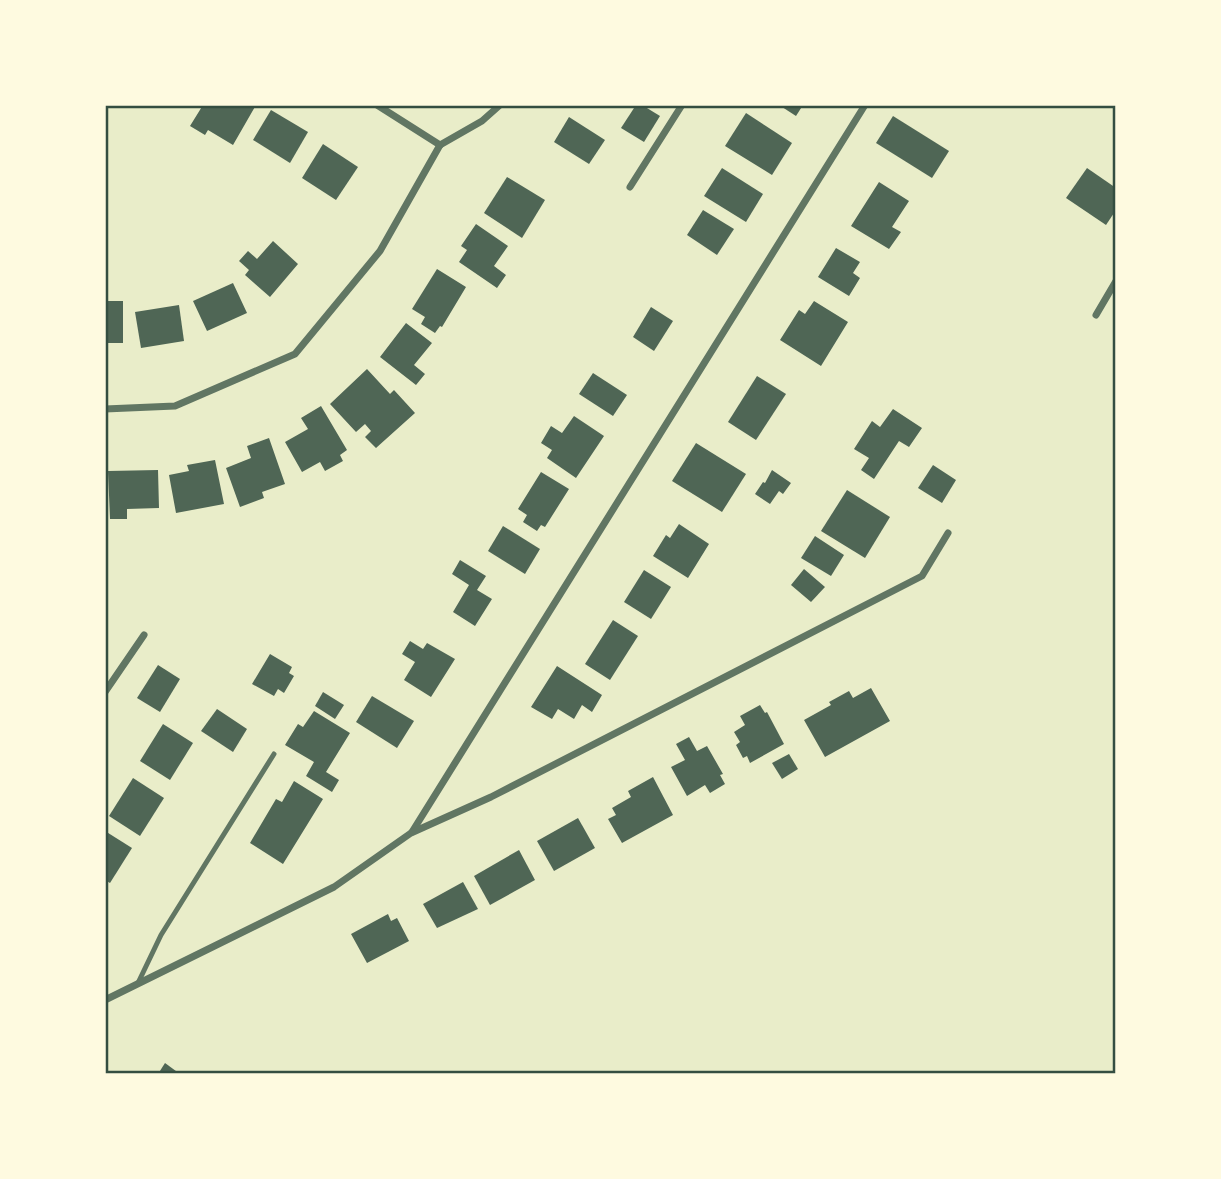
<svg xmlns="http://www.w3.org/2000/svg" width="1221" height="1179" font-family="'Archivo Narrow',sans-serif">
  <rect width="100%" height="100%" fill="#e9edc9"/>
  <!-- building -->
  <g fill="#4f6655">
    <path d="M203,105H256L233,145L208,130L205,135L190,126Z"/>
    <path d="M636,105H642L660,116L644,142L621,128Z"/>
    <path d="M779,105H803L796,116Z"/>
    <path d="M271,110L308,132L290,163L253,140Z"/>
    <path d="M746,113L792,143L772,175L725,146Z"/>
    <path d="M893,116L949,151L932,178L876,143Z"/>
    <path d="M569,117L605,140L589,164L554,142Z"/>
    <path d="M323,144L358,167L336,200L302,178Z"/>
    <path d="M722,168L763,194L746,222L704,196Z"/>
    <path d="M1087,168L1116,188V210L1106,225L1066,198Z"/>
    <path d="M507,177L545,200L522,238L484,213Z"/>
    <path d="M879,182L909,201L892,227L901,232L889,249L851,226Z"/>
    <path d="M703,210L734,229L717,255L687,235Z"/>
    <path d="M476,224L508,246L494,266L506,275L497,288L459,262L467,250L461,246Z"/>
    <path d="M273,241L298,264L270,297L245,275L249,270L239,261L248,251L257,259Z"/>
    <path d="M836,248L860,262L853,273L860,278L849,296L818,277Z"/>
    <path d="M437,269L466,287L442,327L440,326L435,333L421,324L425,317L412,309Z"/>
    <path d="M233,283L247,313L207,331L193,301Z"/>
    <rect x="105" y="301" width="18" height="42"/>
    <path d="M814,301L848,322L821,366L780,340L799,310L805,314Z"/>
    <path d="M179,305L184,341L141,348L135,312Z"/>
    <path d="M651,307L673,321L654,351L633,337Z"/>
    <path d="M406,323L432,343L414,365L425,374L416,385L380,357Z"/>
    <path d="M367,369L390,394L394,390L415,413L376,448L365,437L371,431L365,424L356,432L330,404Z"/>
    <path d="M593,373L627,395L613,416L579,394Z"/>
    <path d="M757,376L786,394L756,440L728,422Z"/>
    <path d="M321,406L347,450L340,455L343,461L325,471L320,462L302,472L285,442L308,429L301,418Z"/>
    <path d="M893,409L922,428L909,447L899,441L874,479L861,470L869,458L854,449L872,421L880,427Z"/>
    <path d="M574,416L604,436L576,478L547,458L552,450L541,443L551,426L562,433Z"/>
    <path d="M269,438L285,484L262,492L264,498L240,507L226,468L251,458L247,446Z"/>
    <path d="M696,443L746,474L722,512L672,481Z"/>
    <path d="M215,460L224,504L176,513L169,475L189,471L187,465Z"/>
    <path d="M933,465L956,480L942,503L918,488Z"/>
    <path d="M158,470L159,508L127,509V519H110L108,471Z"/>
    <path d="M772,470L791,483L783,494L779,491L770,504L755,494L763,482L765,483Z"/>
    <path d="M541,472L569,489L545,527L541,525L537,531L523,522L527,515L518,509Z"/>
    <path d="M847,490L890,517L865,558L821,531Z"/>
    <path d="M679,524L709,544L688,578L653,556L666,535L670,538Z"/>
    <path d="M503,526L540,549L525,574L488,551Z"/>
    <path d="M815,536L844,555L831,576L801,558Z"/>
    <path d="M460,560L486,576L477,590L492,599L475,626L453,612L469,585L452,574Z"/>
    <path d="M804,569L825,587L811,602L791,585Z"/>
    <path d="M644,570L671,587L651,619L624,602Z"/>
    <path d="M613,620L638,636L610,680L585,664Z"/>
    <path d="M410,641L423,649L427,643L455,659L431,697L404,680L415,662L402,654Z"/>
    <path d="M270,654L292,667L289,673L294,676L284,693L278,689L274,696L252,684Z"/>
    <path d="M158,665L180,679L160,712L137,698Z"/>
    <path d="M557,666L602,695L592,712L582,705L574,719L558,709L552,719L531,707Z"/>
    <path d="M871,688L890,721L825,757L804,720L831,705L829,702L849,691L853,698Z"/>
    <path d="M323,692L344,705L335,719L315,706Z"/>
    <path d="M372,696L414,721L397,748L356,722Z"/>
    <path d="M760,705L765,713L767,712L784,744L750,763L747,756L743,758L736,745L740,742L734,732L745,725L740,716Z"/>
    <path d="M217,709L247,729L233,752L201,731Z"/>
    <path d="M314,711L350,733L326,772L339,780L332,792L306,776L314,762L285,745L298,724L303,727Z"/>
    <path d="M163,724L193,743L170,780L140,761Z"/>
    <path d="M689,737L697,751L707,746L723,774L720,775L725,784L710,793L705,785L687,796L671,767L685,760L676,744Z"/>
    <path d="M789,754L798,769L782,779L772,763Z"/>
    <path d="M653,777L673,815L622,843L608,819L616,815L612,808L631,797L628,791Z"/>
    <path d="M133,778L164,798L140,836L109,816Z"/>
    <path d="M294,781L323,799L283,864L250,843L276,799L282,802Z"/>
    <path d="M578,818L595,848L554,871L537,841Z"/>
    <path d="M105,831L132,848L110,883L105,880Z"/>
    <path d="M519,850L535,880L490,905L474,876Z"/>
    <path d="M463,882L478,909L437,928L423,904Z"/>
    <path d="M388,914L391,921L397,918L409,941L367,963L351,934Z"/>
    <path d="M165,1063L180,1074H158Z"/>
  </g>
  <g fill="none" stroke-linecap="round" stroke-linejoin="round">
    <!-- service -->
    <path stroke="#617663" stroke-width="5" d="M138,983L161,935L274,754"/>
    <!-- minor -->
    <g stroke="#617663" stroke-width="7">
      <path d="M377,105L440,145"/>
      <path d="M440,145L482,121L500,105"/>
      <path d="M630,187L682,105"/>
      <path d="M1096,315L1116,281"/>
      <path d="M105,409L175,406L295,354L380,251L440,145"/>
      <path d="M105,692L144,635"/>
      <path d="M412,832L865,105"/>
      <path d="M105,1000L334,887L411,833L491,797L922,576L948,533"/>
    </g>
  </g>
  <!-- border -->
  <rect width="1221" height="1179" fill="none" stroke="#fefae0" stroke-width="214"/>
  <rect x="107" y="107" width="1007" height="965" fill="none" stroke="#344e41" stroke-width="2.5"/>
</svg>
